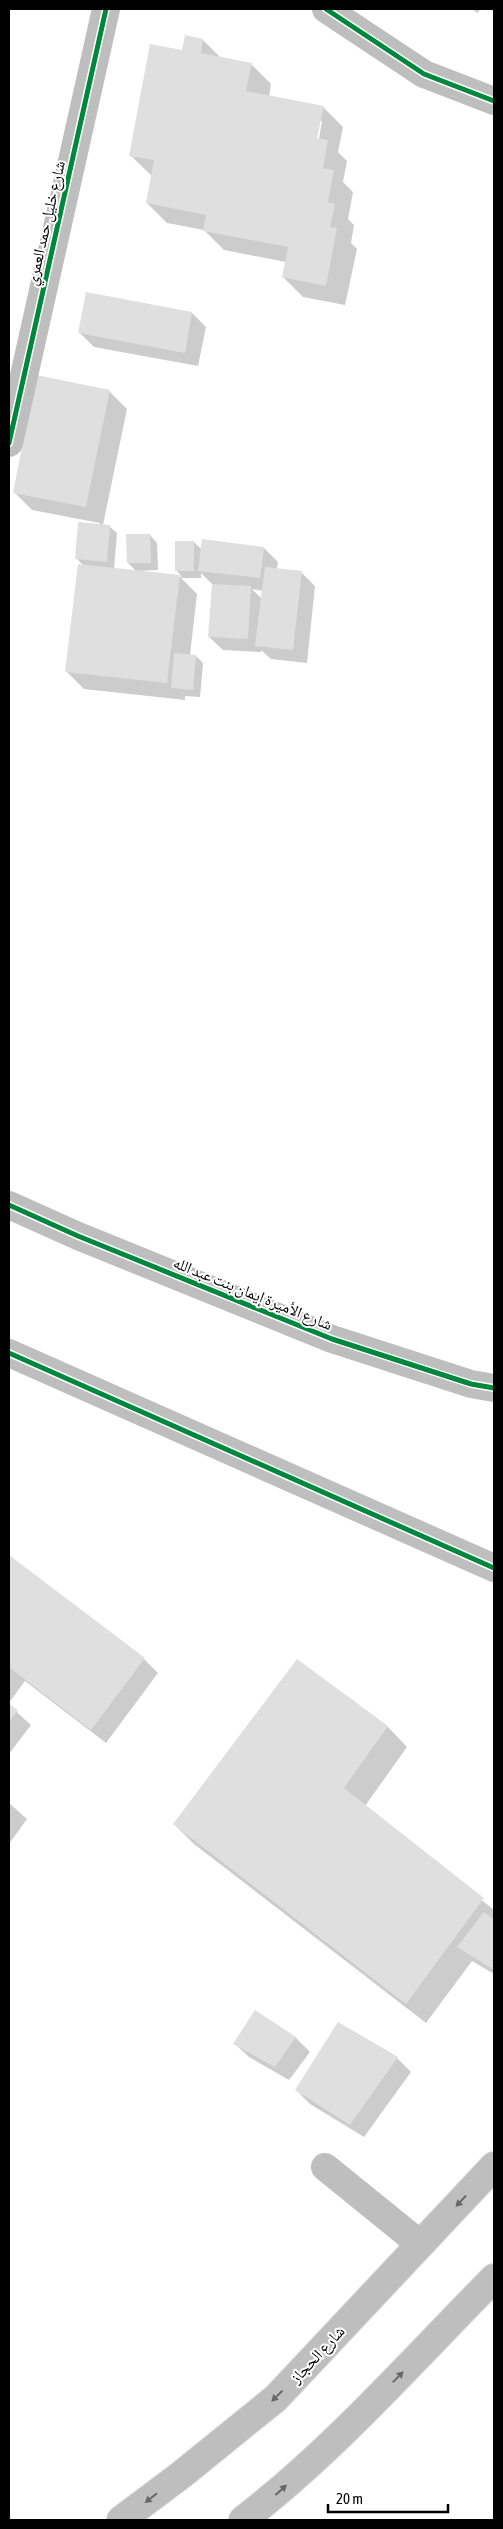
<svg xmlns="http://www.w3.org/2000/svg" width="503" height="2529" font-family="'Asap Condensed','Noto Naskh Arabic',sans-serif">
  <rect width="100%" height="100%" fill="#fff"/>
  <!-- shadow -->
  <g fill="#0003" fill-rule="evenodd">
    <path d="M471,9H480L478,13Z"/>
    <path d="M203,40L221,58L251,64L271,84L269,97L323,107L343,127L338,152L347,161L343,182L353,192L348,219L354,225L351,243L357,249L345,305L303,297L283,277L286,262L224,250L204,230L167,223L147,203L152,176L130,155L183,52ZM319,121H322L318,144H315Z"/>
    <path d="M192,313L206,327L198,366L94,347L80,333Z"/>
    <path d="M109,391L127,409L103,525L109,526L117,533L114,569L182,577L176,570L194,542L202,550L264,548L278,562L277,569L301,572L315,586L307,663L271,659L261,650V652L223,650L209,637L213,585L201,573V578H181L197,594L190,655L196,656L203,663L200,697L185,696V700L84,689L66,671L84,566L76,558L100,523L32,510L14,492ZM252,589L263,591L262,599Z"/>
    <path d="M150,535L157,543L158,570L136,571L128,563Z"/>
    <path d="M9,1557L144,1659L158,1673L106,1743L25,1681L9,1703Z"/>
    <path d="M297,1661L388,1727L407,1747L365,1806L494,1910V1974L472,1961L426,2023L194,1844L174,1824Z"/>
    <path d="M9,1705L31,1725L9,1754Z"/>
    <path d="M9,1803L27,1819L9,1844Z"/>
    <path d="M255,2012L296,2038L310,2052L289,2080L249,2057L235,2044Z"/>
    <path d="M397,2058L411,2072L364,2137L310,2104L296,2090Z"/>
  </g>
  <!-- building -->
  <g fill="#dfdfdf">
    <path d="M185,35L203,39L201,53L252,63L246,91L324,106L317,138L328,140L323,168L334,170L328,202L335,204L330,227L337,228L326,286L282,277L288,247L203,231L206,215L146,203L154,160L129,156L150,44L182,50Z"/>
    <path d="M86,292L192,312L185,353L78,333Z"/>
    <path d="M36,375L110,390L86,507L13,493Z"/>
    <path d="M78,522L110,525L107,562L75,559Z"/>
    <path d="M126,534H150L151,563H127Z"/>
    <path d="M202,539L264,547L260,578L198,571Z"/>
    <rect x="175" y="541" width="19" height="30"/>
    <path d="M78,564L180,575L167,683L65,672Z"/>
    <path d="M265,567L302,571L293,650L255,646Z"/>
    <path d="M212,584L251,586L248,639L208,637Z"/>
    <path d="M174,653L196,655L193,690L171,688Z"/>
    <path d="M9,1555L145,1658L91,1730L10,1668L9,1671Z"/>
    <path d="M297,1659L388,1726L344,1788L484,1898L406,2004L173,1824Z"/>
    <path d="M9,1704L18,1710L9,1722Z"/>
    <path d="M484,1912L494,1920V1970L457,1947Z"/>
    <path d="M255,2010L296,2037L275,2067L233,2044Z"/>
    <path d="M338,2022L398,2057L350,2125L295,2090Z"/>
  </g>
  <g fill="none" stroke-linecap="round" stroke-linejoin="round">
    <defs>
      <g id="major">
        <path d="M121,2520L181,2475L276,2398L494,2166"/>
        <path d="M243,2520C335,2449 412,2361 494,2278"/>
      </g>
    </defs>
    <!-- major casing -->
    <use href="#major" stroke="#dbdbdb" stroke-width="30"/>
    <!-- minor -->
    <g stroke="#bebebe" stroke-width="28">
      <path d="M326,9L424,74L494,101"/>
      <path d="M9,443L106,9"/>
      <path d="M9,1205L78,1236L332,1339L471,1384L494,1388"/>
      <path d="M9,1353L494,1568"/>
      <path d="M325,2167L420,2244"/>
    </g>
    <!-- major -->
    <use href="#major" stroke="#bebebe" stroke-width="28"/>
    <defs>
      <g id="cycleway">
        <path d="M326,9L424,74L494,101"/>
        <path d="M9,443L106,9"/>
        <path d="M9,1205L78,1236L332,1339L471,1384L494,1388"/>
        <path d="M9,1353L494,1568"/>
      </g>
    </defs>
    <!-- cycleway casing -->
    <use href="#cycleway" stroke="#fff" stroke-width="8"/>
    <!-- cycleway -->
    <use href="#cycleway" stroke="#00873e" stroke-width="5"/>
  </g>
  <!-- one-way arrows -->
  <defs><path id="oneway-solid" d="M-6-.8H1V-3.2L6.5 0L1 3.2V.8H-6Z" transform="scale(1.25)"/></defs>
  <g fill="#686868">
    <use href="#oneway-solid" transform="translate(461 2201) rotate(133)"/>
    <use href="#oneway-solid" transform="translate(398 2377) rotate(-46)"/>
    <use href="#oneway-solid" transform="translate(277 2396) rotate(136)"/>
    <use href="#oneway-solid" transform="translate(281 2490) rotate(-42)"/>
    <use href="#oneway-solid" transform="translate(151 2498) rotate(142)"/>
  </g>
  <g text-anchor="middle" stroke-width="4" stroke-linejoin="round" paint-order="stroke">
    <!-- street labels -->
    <g font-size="16" fill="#000" stroke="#fff">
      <text transform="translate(45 223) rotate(-77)" y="6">شارع خليل حمد العمري</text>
      <text transform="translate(253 1293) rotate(22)" y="6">شارع الأميرة إيمان بنت عبد الله</text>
      <text transform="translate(317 2354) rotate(-47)" y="6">شارع الحجاز</text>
    </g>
  </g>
  <!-- border -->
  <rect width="503" height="2529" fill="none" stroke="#000000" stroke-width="20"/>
  <!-- scale -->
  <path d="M328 2504v8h120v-8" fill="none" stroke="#000000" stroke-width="2.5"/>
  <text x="336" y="2504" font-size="15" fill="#000000" stroke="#ffffff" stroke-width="4" paint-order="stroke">20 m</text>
</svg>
